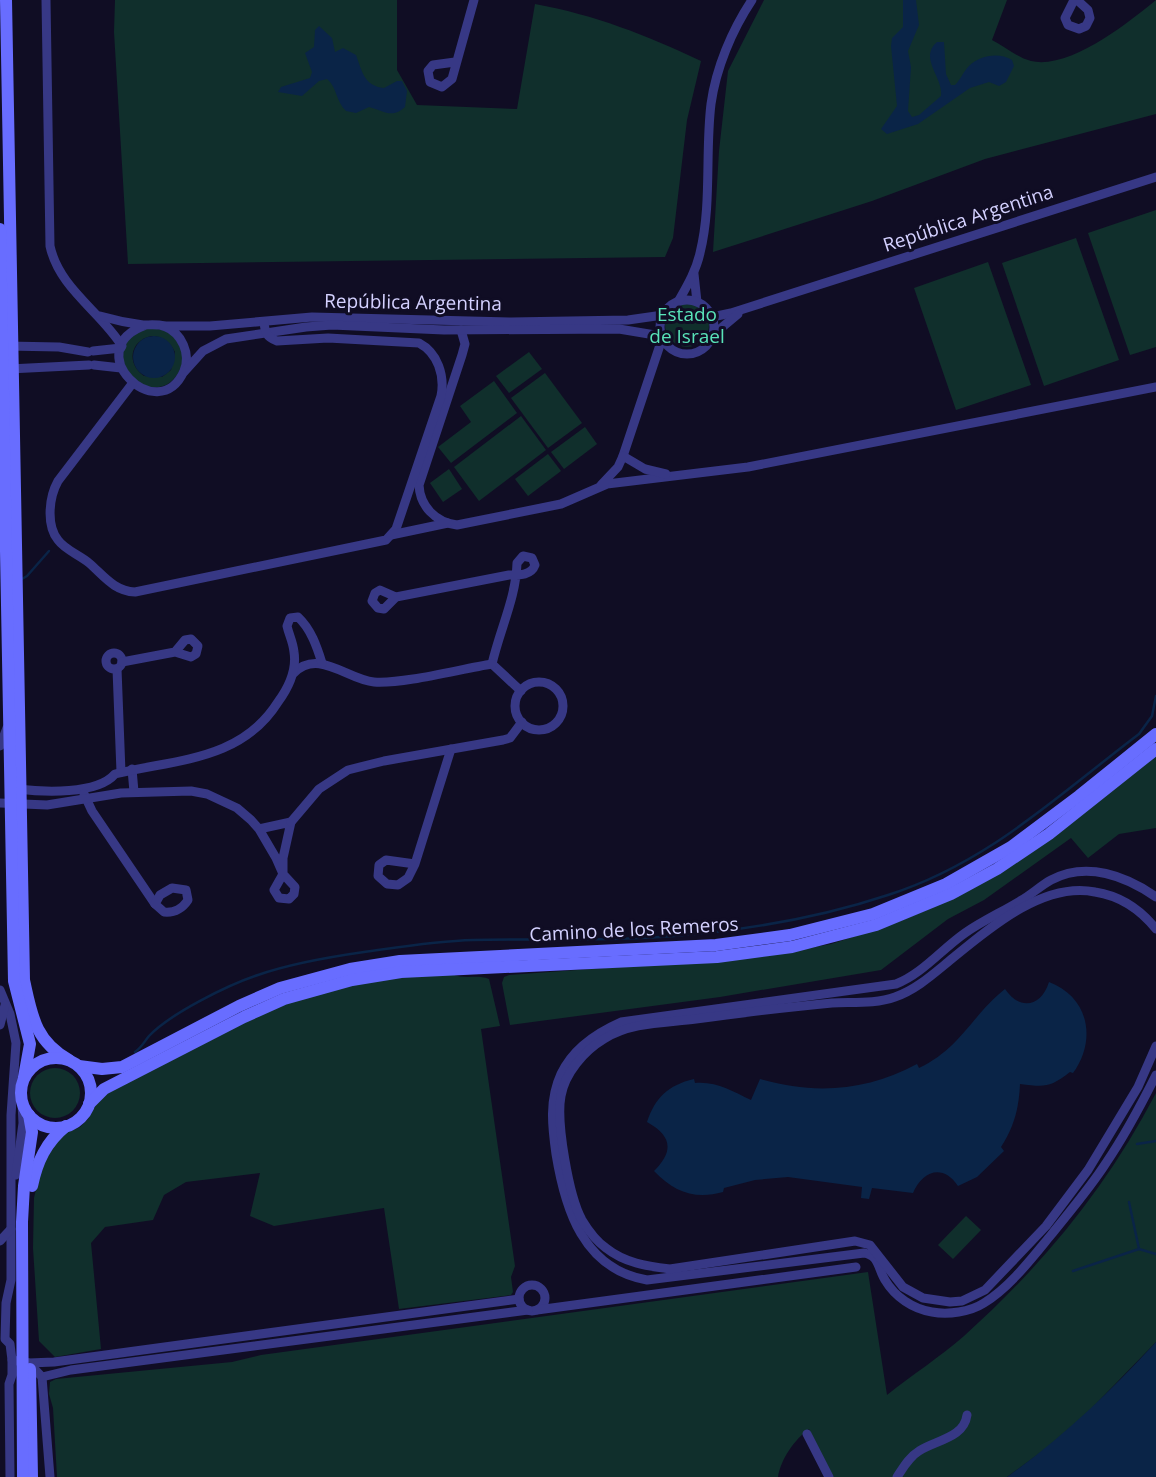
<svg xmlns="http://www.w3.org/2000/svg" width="1156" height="1477" font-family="'Open Sans',sans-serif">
  <rect width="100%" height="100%" fill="#100d24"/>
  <!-- green -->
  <g fill="#102f2c" fill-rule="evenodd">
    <path d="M115,0H397V70L417,105L517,109L535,4C595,15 646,35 701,61L687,120L673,238L665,257L128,264L114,32Z"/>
    <path d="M764,0H1007L992,40C1004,46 1018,58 1031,61C1069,70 1128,23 1156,0V114L985,159L872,201L713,252L719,151L728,71Z"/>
    <path d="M1156,210V347L1130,355L1088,233Z"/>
    <path d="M1076,238L1119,360L1044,386L1002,263Z"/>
    <path d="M988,262L1031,385L956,410L914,288Z"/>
    <circle cx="687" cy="325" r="22"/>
    <path d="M150,328C155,329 162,329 166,331C178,337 187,356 181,368C157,418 97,358 135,334C139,331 146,329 150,328ZM151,336C163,336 170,342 175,352L171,370L162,377L144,376C126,363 130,341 151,336Z"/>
    <path d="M529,352L542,369L509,393L496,376Z"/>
    <path d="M545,373L582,423L548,448L511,398Z"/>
    <path d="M494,381L517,413L451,463L438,447L471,422L460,406Z"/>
    <path d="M521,416L546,450L479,501L454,467Z"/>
    <path d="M585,427L597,444L564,469L551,452Z"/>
    <path d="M548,454L561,471L528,496L515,479Z"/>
    <path d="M449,469L462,489L443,502L430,483Z"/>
    <path d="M1156,755V828L1119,834L1088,858L1071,838L984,900L948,919L881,970L720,997L510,1025L502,983L504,977L509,975L766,956L831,944L887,926L932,908Z"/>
    <path d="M452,974C465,980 477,974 489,979L500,1026L481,1029L515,1266L511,1277L513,1292L511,1295L399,1309L384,1208L274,1226L250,1216L260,1173L186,1182L164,1195L153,1220L105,1227L91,1243L101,1349L55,1357L39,1341L33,1248L34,1198L41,1166L48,1151L66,1133L80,1127L88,1119L103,1092L263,1012L305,997L350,985L393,978Z"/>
    <circle cx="55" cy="1093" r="25"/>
    <path d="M1156,1093V1342L1086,1414L1048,1447L1007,1477H832L809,1429C794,1440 781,1459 778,1477H57L53,1408L49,1394L50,1382L56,1379L232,1362L261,1355L868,1272L887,1395C912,1375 940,1357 964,1336C1043,1265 1107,1187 1156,1093Z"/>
    <path d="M966,1216L981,1230L953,1259L938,1245Z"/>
  </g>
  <!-- water -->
  <g fill="#0a2447">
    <path d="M903,0H916L919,25L908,51L911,67L908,111L912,117L919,115L941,96C944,78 918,58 937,42H944L946,74L951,85H955C961,79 963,72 969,66C980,55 999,52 1012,60L1014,66L1006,82L999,86L989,82L970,88L918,124L887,134L881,129L897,106L891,46L892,38L903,27Z"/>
    <path d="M319,26L332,38L335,52L343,48L356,55C362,71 364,86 384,88L397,81H402L407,91L405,107C392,119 384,111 369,107L356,113L346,111C336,102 337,87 327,79L319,81L302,96L278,92L281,87L310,78L312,72L305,53L314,47L315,30Z"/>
    <circle cx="154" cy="357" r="21"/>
    <path d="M1049,982C1089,997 1097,1040 1073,1073L1070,1072C1049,1088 1045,1087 1020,1084C1019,1108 1014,1127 1001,1147L1004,1151L977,1177L958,1186C943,1163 922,1171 913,1193L872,1188L869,1199L861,1198L862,1187L788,1177L755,1180L724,1188L723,1192C695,1200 674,1192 654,1171C674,1151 672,1136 647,1122C655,1098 668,1085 694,1079L695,1083C716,1081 732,1091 751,1100L760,1079C814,1095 867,1091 917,1064L919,1068C961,1048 972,1015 1005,989C1020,1011 1041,1007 1049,982Z"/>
    <path d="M1156,1342V1477H1007C1062,1438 1110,1392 1156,1342Z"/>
  </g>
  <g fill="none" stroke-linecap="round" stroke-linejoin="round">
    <!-- stream -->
    <g stroke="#0a2447" stroke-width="2.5">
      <path d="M22,579L27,576L49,551"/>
      <path d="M135,1052C142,1047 144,1042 149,1036C171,1013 228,985 258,975C292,963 329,957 364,952C400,947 436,941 473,940C540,938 607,942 674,936C747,930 819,918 888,895C988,863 1057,796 1139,734L1152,716L1156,696"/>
      <path d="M1137,1144L1156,1141"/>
      <path d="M1129,1202L1139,1249"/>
      <path d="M1073,1271L1139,1249L1156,1254"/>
    </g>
    <!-- minor -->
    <g stroke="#373885" stroke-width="9">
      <path d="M46,0L50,246C59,288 100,311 122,346"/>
      <path d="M1074,0L1065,18L1068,25L1079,29L1086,26L1090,18L1088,10L1077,0"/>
      <path d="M455,62L433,65L428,71L430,82L442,87L452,79L474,0"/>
      <path d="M694,274L697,302"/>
      <circle cx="687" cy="327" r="27"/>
      <path d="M678,302C687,286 696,271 700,253C712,205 705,153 711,104C716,68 732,30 752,0"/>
      <path d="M100,316C114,320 128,323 143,325C150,325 157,324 164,326C182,333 191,354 184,371C158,429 77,349 146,325"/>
      <path d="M712,317L731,313L1156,177"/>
      <path d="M163,326H210L312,317L511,322L628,320L663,315"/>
      <path d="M461,330L465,344L462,355L419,485C420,506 435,522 457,525L561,504L607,484L748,467L1156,387"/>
      <path d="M714,334L738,314"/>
      <path d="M7,346L59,347L88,352"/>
      <path d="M93,351L121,348"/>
      <path d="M94,365L121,368"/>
      <path d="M9,369L89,365"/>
      <path d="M184,372L203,351L226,339L306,327L332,325L444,330L619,329L661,336"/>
      <path d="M132,384L58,481C49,497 46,525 58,540C65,550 80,555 89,563C104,576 114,591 135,592L386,540L396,529L441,396C445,376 438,353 419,343L328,338L277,341C266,337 265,332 264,322"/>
      <path d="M623,456L662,339"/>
      <path d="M601,485L618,467L623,456L645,469L666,474"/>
      <path d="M391,535L448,523"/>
      <path d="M396,597L380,590L375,593L372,601L378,608L384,609L396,597L509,575C518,575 531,576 535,565L532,558L523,556L517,563C516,598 500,629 492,664L521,691"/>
      <circle cx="114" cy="661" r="8"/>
      <path d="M122,662L175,652L191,657L196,654L198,646L191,639L185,640L175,652"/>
      <path d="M117,669L121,772"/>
      <path d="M294,673C318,648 348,680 374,682C405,684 460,669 492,664"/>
      <circle cx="539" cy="706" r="24"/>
      <path d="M0,746L7,728"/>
      <path d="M132,769L134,792"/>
      <path d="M17,789C43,792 97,795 115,774C176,759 241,761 278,702C289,687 297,671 294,652C293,642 289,635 287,626L290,618L298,617C311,629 317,647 322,663"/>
      <path d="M84,794L92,811L155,904"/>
      <path d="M0,803L47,805L121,793L191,791L207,794L237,808L251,820L259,829L276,858L283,874L295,887L294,894L289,899L279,898L274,890L283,874V858L291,822L259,829"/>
      <path d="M291,822L319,789L348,770L384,761L503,740L510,738L522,722"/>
      <path d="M415,864L386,860L379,865L378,876L387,884L398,885L408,878L415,864L451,749"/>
      <path d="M172,888L186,890L188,900C182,909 175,913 164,912L155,904L160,895Z"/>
      <path d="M1156,897C1126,876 1087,861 1051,880C1040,886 1031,895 1020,901C1002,912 982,921 965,933C942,949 922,974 896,984L621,1022C596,1033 573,1048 561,1074C549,1100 552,1126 556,1154C565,1209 583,1269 647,1280L864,1253C879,1255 878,1269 885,1280C895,1297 913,1309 932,1312C948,1315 970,1312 984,1303C1010,1287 1032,1258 1051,1235C1070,1211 1090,1188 1106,1163C1125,1135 1141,1105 1156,1075"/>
      <path d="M1156,929C1140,909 1121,896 1095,892C1042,881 986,931 948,962C931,976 915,990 895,997C876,1004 853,1002 832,1003C787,1007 741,1013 696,1019C665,1023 631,1022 604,1039C584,1051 565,1073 561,1096C556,1122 569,1197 582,1220C588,1230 596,1241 606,1248C625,1263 646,1266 670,1269L855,1241L870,1245L903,1287L923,1298L950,1302L962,1301L985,1290L1046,1226L1088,1170L1138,1087L1156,1046"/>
      <path d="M0,990L10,1014L16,1043L11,1115V1280L6,1303L5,1339L10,1344L12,1360V1375L9,1384L10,1477"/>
      <path d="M0,1025L5,1005"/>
      <path d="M16,1175L23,1123L22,1103"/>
      <path d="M0,1241L11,1229"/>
      <circle cx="532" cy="1298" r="13"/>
      <path d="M537,1310L856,1267"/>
      <path d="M12,1360L29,1363L54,1362L519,1299"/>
      <path d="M29,1363L42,1377L50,1477"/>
      <path d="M42,1377L71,1370L528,1310"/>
      <path d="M807,1434L829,1477"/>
      <path d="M897,1477C903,1468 909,1457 919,1451C936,1440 964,1438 967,1415"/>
    </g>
    <!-- secondary -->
    <g stroke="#686dff" stroke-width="12">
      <path d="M6,0L24,980C32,1016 35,1041 69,1060"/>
      <path d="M0,229L14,981L30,1044L24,1077"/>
      <circle cx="56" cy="1093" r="35"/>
      <path d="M79,1066L102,1069L122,1067L239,1006L280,988L350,969L400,961L716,945L790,935L873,914L946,884L1011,847L1079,796L1156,734"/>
      <path d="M89,1104L104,1089L244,1017L284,999L352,980L401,972L717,957L792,947L876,925L951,894L997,869L1049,834L1156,749"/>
      <path d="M32,1186C37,1162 46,1142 66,1126"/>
      <path d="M30,1369L32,1477"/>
      <path d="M23,1477L22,1222L24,1186L32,1132L29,1115"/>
    </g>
  </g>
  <g text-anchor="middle" stroke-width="6" stroke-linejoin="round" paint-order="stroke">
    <!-- street labels -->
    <g font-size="19" fill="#d4d1ff" stroke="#100d24">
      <text transform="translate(968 218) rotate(-18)" y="7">República Argentina</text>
      <text transform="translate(413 302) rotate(1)" y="7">República Argentina</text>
      <text transform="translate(634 929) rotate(-3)" y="7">Camino de los Remeros</text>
    </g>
    <!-- park labels -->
    <g font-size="19" fill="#59e3b9" stroke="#100d24">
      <text x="687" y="321">Estado<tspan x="687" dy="22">de Israel</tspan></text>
    </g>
  </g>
</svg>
